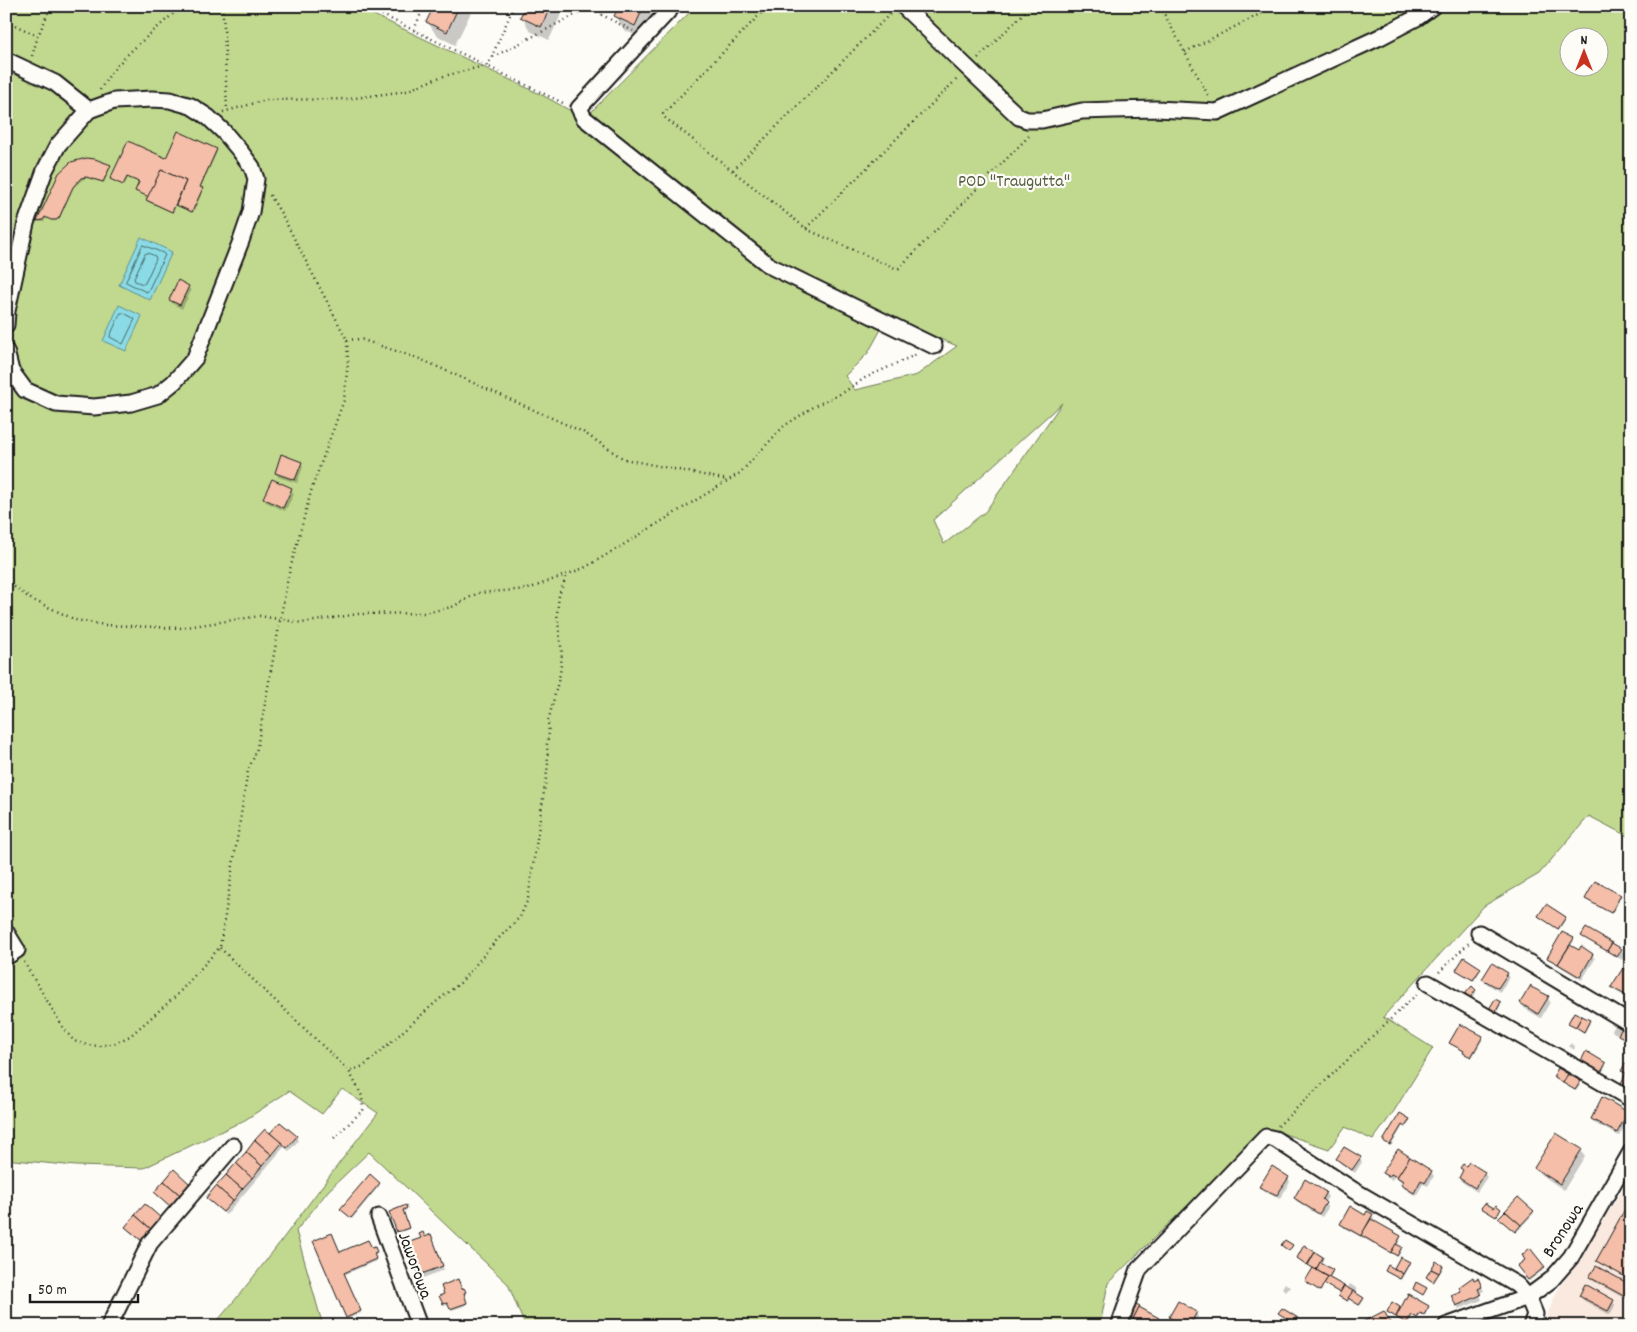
<svg xmlns="http://www.w3.org/2000/svg" width="1637" height="1332" font-family="Dekko,sans-serif">
  <rect width="100%" height="100%" fill="#fdfcf7"/>
  <filter id="ink" filterUnits="userSpaceOnUse"><feTurbulence type="fractalNoise" baseFrequency=".02" numOctaves="2"/><feDisplacementMap in="SourceGraphic" scale="10" xChannelSelector="R" yChannelSelector="G"/><feConvolveMatrix kernelMatrix="1 2 1 2 8 2 1 2 1" color-interpolation-filters="sRGB"/></filter>
  <g filter="url(#ink)">
    <!-- built -->
    <path fill="#fae9df" d="M1631,1177V1326H1543L1556,1293Z"/>
    <!-- green -->
    <path fill="#c1d88f" stroke="#6e7a56" fill-rule="evenodd" d="M6,6H355L544,96L571,111L591,134L641,171L589,114L696,6H1631V838L1589,816L1539,874L1484,906L1383,1017L1433,1048L1394,1111L1373,1140L1345,1127L1329,1149L1267,1128L1108,1283L1100,1326H525L508,1284L369,1152L328,1191L296,1231L323,1326H213C272,1258 322,1183 378,1113L342,1089L322,1114L289,1091L245,1120L144,1168L76,1166L14,1160L6,1157V964L26,953L6,922ZM1570,38H1600V68H1570ZM877,312L957,346L917,375L855,390L845,376L868,353L884,324ZM1062,403L985,512L944,544L933,520Z"/>
    <!-- water -->
    <g fill="#8adbe5" stroke="#5e8f95">
      <path d="M141,237L172,252L150,300L119,285Z"/>
      <path d="M119,305L142,316L126,351L103,341Z"/>
    </g>
    <!-- shadow -->
    <g fill="#0003">
      <path d="M435,6H474L455,45L436,35L428,22Z"/>
      <path d="M527,6H565L549,40L530,31L522,17Z"/>
      <path d="M620,6H658L643,39L624,30L616,16Z"/>
      <path d="M216,150L217,152L200,189L203,191L193,213L176,206L173,213L148,202L150,198L137,191L140,183L128,178L124,186L112,179L166,160Z"/>
      <path d="M110,166L111,167L104,183L88,178L82,180L73,188L59,220L53,221L46,218L44,222H39L60,174Z"/>
      <path d="M188,287L191,291L182,309L173,304L171,300Z"/>
      <path d="M301,463L303,467L297,483L278,477L276,472Z"/>
      <path d="M291,489L294,494L285,511L266,502L264,498Z"/>
      <path d="M1620,896L1621,897L1612,914L1586,899Z"/>
      <path d="M1539,916L1565,918L1566,919L1559,930Z"/>
      <path d="M1586,930L1625,953L1626,954L1622,960L1584,937Z"/>
      <path d="M1573,939L1574,941L1570,947L1579,952L1592,955L1595,959L1582,980L1562,968L1549,958Z"/>
      <path d="M1480,968L1481,970L1474,981L1459,971Z"/>
      <path d="M1507,974L1509,978L1500,992L1486,983L1484,979Z"/>
      <path d="M1631,974V1000L1615,991L1612,987Z"/>
      <path d="M1472,988L1476,993L1470,1000L1466,996Z"/>
      <path d="M1548,997L1550,1002L1541,1018L1524,1008L1522,1003Z"/>
      <path d="M1496,1001L1501,1005L1496,1014L1492,1011Z"/>
      <path d="M1589,1021L1590,1023L1584,1033L1569,1023Z"/>
      <path d="M1615,1026L1629,1034L1630,1036L1627,1040L1613,1032L1612,1030Z"/>
      <path d="M1482,1037L1483,1039L1472,1058L1466,1054L1465,1052L1452,1044Z"/>
      <path d="M1571,1043L1575,1046L1574,1050L1569,1046Z"/>
      <path d="M1586,1053L1605,1064L1606,1066L1601,1075Z"/>
      <path d="M1631,1068V1091L1624,1088L1622,1083L1627,1075L1623,1070Z"/>
      <path d="M1554,1077L1580,1082L1581,1084L1576,1091Z"/>
      <path d="M1627,1113L1630,1117L1619,1136L1594,1123L1592,1119Z"/>
      <path d="M1400,1115L1410,1122L1406,1128L1403,1126L1391,1146L1384,1141Z"/>
      <path d="M280,1124L296,1137L298,1141L289,1151L284,1147L226,1215L210,1202L208,1198Z"/>
      <path d="M1581,1150L1585,1156L1564,1190L1540,1174L1536,1168Z"/>
      <path d="M1360,1158L1362,1162L1355,1173L1340,1163L1338,1159Z"/>
      <path d="M1461,1168L1484,1173L1487,1177L1477,1192L1462,1182L1460,1178L1464,1172Z"/>
      <path d="M1431,1172L1434,1176L1428,1186L1423,1184L1416,1196L1405,1189L1402,1185L1403,1183L1394,1177L1392,1180L1386,1177L1384,1173Z"/>
      <path d="M1288,1178L1290,1182L1280,1199L1263,1191L1260,1187Z"/>
      <path d="M189,1184L192,1188L173,1209L158,1196L156,1192Z"/>
      <path d="M379,1184L380,1185L352,1219L343,1211Z"/>
      <path d="M1325,1193L1328,1197L1324,1203L1328,1208L1322,1217L1297,1202L1295,1198Z"/>
      <path d="M405,1207L407,1210L403,1212L409,1229L399,1233L390,1212Z"/>
      <path d="M1533,1212L1534,1213L1516,1233L1501,1220Z"/>
      <path d="M1368,1213L1372,1215L1375,1220L1374,1222L1400,1237L1401,1238L1397,1246L1402,1250L1398,1257L1344,1228L1341,1224L1366,1217Z"/>
      <path d="M160,1218L162,1223L144,1244L129,1231L127,1227Z"/>
      <path d="M425,1238L433,1240L444,1270L423,1278L420,1274L422,1239Z"/>
      <path d="M315,1242L340,1254L374,1249L377,1254L373,1255L376,1261L344,1275L361,1313L348,1319Z"/>
      <path d="M1304,1247L1322,1258L1323,1259L1321,1264L1333,1272L1329,1279L1347,1289L1350,1284L1356,1288L1357,1289L1354,1294L1364,1300L1360,1306L1349,1299L1348,1302L1341,1298V1294L1324,1284L1321,1292L1307,1283L1306,1281L1314,1268L1298,1258Z"/>
      <path d="M1530,1250L1545,1269L1529,1281L1519,1267L1527,1260Z"/>
      <path d="M1401,1258L1410,1264L1401,1280L1387,1272L1394,1270Z"/>
      <path d="M1442,1266L1443,1268L1434,1283L1429,1279L1428,1278Z"/>
      <path d="M1591,1277L1631,1286V1302L1593,1281Z"/>
      <path d="M1478,1279L1484,1291L1479,1293L1482,1300L1459,1309L1457,1305L1463,1292L1470,1280Z"/>
      <path d="M1285,1283L1290,1287L1286,1292L1282,1288Z"/>
      <path d="M462,1290L465,1291L466,1294L463,1295L467,1305L452,1310L449,1304L445,1305L441,1297Z"/>
      <path d="M1581,1296L1613,1301L1615,1305L1610,1315L1583,1300Z"/>
      <path d="M1393,1304L1401,1309L1428,1307L1429,1308L1425,1315L1421,1314L1418,1319L1413,1316L1408,1324L1390,1314L1389,1312Z"/>
      <path d="M1140,1308L1158,1319L1168,1326H1141L1128,1318Z"/>
      <path d="M1196,1313L1198,1317L1193,1326L1170,1325L1172,1320L1170,1317Z"/>
      <path d="M128,1321L133,1326H124Z"/>
    </g>
    <g fill="none" stroke-linecap="round" stroke-linejoin="round">
      <!-- shore -->
      <g stroke="#48686c" stroke-width="1">
        <path d="M143,245L163,253L165,255L148,291L146,292L126,282Z"/>
        <path d="M148,253L155,256L156,259L145,283L143,284L135,281L134,278L145,254Z"/>
        <path d="M121,313H124L135,319L123,344L110,337Z"/>
      </g>
    </g>
    <!-- building -->
    <g fill="#f4bea8" stroke="#1c1c1c">
      <path d="M434,6H459L447,32L426,22Z"/>
      <path d="M526,6H551L541,27L520,17Z"/>
      <path d="M619,6H644L635,26L614,16Z"/>
      <path d="M178,131L217,149L200,187L203,188L192,212L176,205L186,181L161,170L149,197L135,191L139,182L127,177L123,185L110,179L128,141L166,158Z"/>
      <path d="M87,158L95,159L111,165L103,182L86,177L81,178L73,187L59,218L56,220H51L45,217L43,220L37,221L59,173L71,162Z"/>
      <path d="M161,170L186,181L172,212L146,200Z"/>
      <path d="M178,280L189,286L180,305L169,300Z"/>
      <path d="M281,454L302,462L295,480L275,473Z"/>
      <path d="M272,479L292,488L283,508L263,498Z"/>
      <path d="M1595,881L1621,895L1611,913L1585,899Z"/>
      <path d="M1546,904L1566,917L1558,929L1538,916Z"/>
      <path d="M1586,928L1612,943L1607,951L1581,936Z"/>
      <path d="M1562,932L1574,938L1558,964L1547,958Z"/>
      <path d="M1612,943L1622,949L1617,957L1607,951Z"/>
      <path d="M1570,945L1579,950L1581,946L1593,954L1580,977L1558,964Z"/>
      <path d="M1464,957L1481,968L1473,980L1456,970Z"/>
      <path d="M1492,963L1508,973L1498,988L1482,979Z"/>
      <path d="M1623,968L1631,972V993L1629,997L1611,987Z"/>
      <path d="M1531,985V987L1549,996L1538,1014L1520,1003Z"/>
      <path d="M1472,986L1476,990L1469,999L1464,995Z"/>
      <path d="M1495,999L1501,1002L1495,1013L1489,1009Z"/>
      <path d="M1574,1012L1582,1016L1576,1027L1568,1023Z"/>
      <path d="M1582,1016L1590,1020L1584,1032L1576,1027Z"/>
      <path d="M1460,1024L1483,1036L1471,1057L1463,1053L1464,1051L1449,1043Z"/>
      <path d="M1622,1028L1630,1033L1626,1039L1618,1035Z"/>
      <path d="M1586,1051L1606,1063L1600,1074L1580,1063Z"/>
      <path d="M1625,1064L1631,1067V1089L1621,1083L1626,1073L1621,1071Z"/>
      <path d="M1558,1068L1568,1074L1563,1083L1553,1077Z"/>
      <path d="M1568,1074L1581,1081L1575,1090L1563,1083Z"/>
      <path d="M1602,1097L1628,1112L1617,1133L1591,1119Z"/>
      <path d="M1400,1113L1410,1119L1405,1127L1402,1125L1390,1145L1383,1141Z"/>
      <path d="M280,1122L297,1136L287,1148L270,1133Z"/>
      <path d="M265,1129L282,1143L272,1155L255,1140Z"/>
      <path d="M1556,1133L1582,1149L1560,1184L1534,1168Z"/>
      <path d="M255,1140L272,1155L262,1166L246,1152Z"/>
      <path d="M1344,1147L1361,1157L1352,1170L1336,1159Z"/>
      <path d="M1398,1149L1410,1157L1397,1177L1391,1174L1389,1177L1382,1173Z"/>
      <path d="M246,1152L262,1166L252,1178L236,1163Z"/>
      <path d="M1410,1157L1432,1171L1425,1183L1421,1180L1414,1193L1401,1185L1403,1181L1397,1177Z"/>
      <path d="M1469,1162L1485,1172L1475,1188L1459,1178L1463,1170L1460,1168L1463,1164L1466,1166Z"/>
      <path d="M236,1163L252,1178L242,1189L226,1175Z"/>
      <path d="M1272,1166L1289,1177L1277,1195L1259,1187Z"/>
      <path d="M174,1169L190,1184L180,1195L164,1181Z"/>
      <path d="M370,1174L380,1183L351,1218L340,1209Z"/>
      <path d="M226,1175L242,1189L233,1201L216,1186Z"/>
      <path d="M1305,1179L1326,1192L1322,1199L1326,1203L1319,1214L1294,1198Z"/>
      <path d="M164,1181L180,1195L170,1206L154,1192Z"/>
      <path d="M216,1186L233,1201L223,1212L206,1198Z"/>
      <path d="M1518,1197L1534,1211L1521,1225L1505,1211Z"/>
      <path d="M1485,1203L1494,1208L1496,1205L1501,1209L1496,1217L1481,1208Z"/>
      <path d="M145,1204L161,1218L151,1229L135,1215Z"/>
      <path d="M406,1205L407,1208L403,1210L409,1228L397,1232L389,1212Z"/>
      <path d="M1350,1206L1365,1215L1367,1211L1373,1214L1361,1236L1340,1224Z"/>
      <path d="M1625,1209L1631,1213V1280L1596,1261Z"/>
      <path d="M1505,1211L1521,1225L1515,1232L1498,1218Z"/>
      <path d="M135,1215L151,1229L142,1241L125,1227Z"/>
      <path d="M1371,1219L1401,1236L1391,1253L1361,1235Z"/>
      <path d="M423,1232L425,1237L431,1234L443,1266L419,1275L407,1243L421,1238L419,1234Z"/>
      <path d="M332,1233L340,1252L368,1240L372,1248L375,1247L377,1252L374,1253L376,1259L344,1273L361,1311L346,1318L313,1241Z"/>
      <path d="M1285,1240L1293,1245L1289,1251L1281,1245Z"/>
      <path d="M1396,1244L1402,1247L1397,1256L1391,1252Z"/>
      <path d="M1304,1245L1315,1252L1307,1265L1297,1258Z"/>
      <path d="M1530,1248L1545,1267L1528,1280L1517,1266L1525,1260L1522,1255Z"/>
      <path d="M1315,1252L1323,1257L1316,1270L1308,1265Z"/>
      <path d="M1400,1257L1410,1262L1403,1274L1394,1268Z"/>
      <path d="M1436,1261L1443,1266L1439,1273L1431,1269Z"/>
      <path d="M1320,1262L1333,1270L1329,1277L1316,1270Z"/>
      <path d="M1388,1265L1403,1274L1400,1279L1385,1271Z"/>
      <path d="M1596,1266L1631,1285L1629,1299L1589,1277Z"/>
      <path d="M1313,1268L1328,1277L1320,1291L1305,1281Z"/>
      <path d="M1431,1269L1439,1273L1433,1282L1426,1277Z"/>
      <path d="M1328,1277L1344,1286L1340,1293L1324,1284Z"/>
      <path d="M1473,1277L1474,1280L1478,1278L1482,1287L1478,1289L1481,1295L1456,1306L1451,1295L1461,1291L1459,1287Z"/>
      <path d="M458,1279L462,1289L464,1288L466,1292L464,1293L467,1303L450,1309L447,1303L443,1304L439,1296L444,1294L441,1286Z"/>
      <path d="M1416,1282L1427,1288L1423,1295L1413,1289Z"/>
      <path d="M1585,1284L1614,1300L1608,1311L1579,1296Z"/>
      <path d="M1344,1286L1353,1291L1347,1301L1338,1296Z"/>
      <path d="M1353,1291L1364,1298L1359,1305L1348,1298Z"/>
      <path d="M1408,1294L1429,1306L1424,1315L1420,1313L1417,1318L1412,1315L1406,1323L1396,1317Z"/>
      <path d="M1178,1301L1197,1312L1189,1326L1169,1324L1172,1319L1169,1317Z"/>
      <path d="M1132,1302L1140,1306L1133,1319L1126,1316Z"/>
      <path d="M1392,1302L1400,1307L1396,1317L1387,1312Z"/>
      <path d="M1139,1307L1159,1318L1154,1326H1139L1141,1323L1133,1319Z"/>
      <path d="M1282,1308L1298,1318L1295,1324L1278,1313Z"/>
      <path d="M1384,1311L1392,1326H1357V1325Z"/>
    </g>
    <g fill="none" stroke-linecap="round" stroke-linejoin="round">
      <defs>
        <g id="minor">
          <path d="M673,6L579,108L584,118L770,266L934,346"/>
          <path d="M903,6L1019,117L1027,120H1042L1082,111L1113,110L1156,109L1217,112L1380,37L1418,17L1433,6"/>
          <path d="M6,60L55,83L89,110L114,101L152,99L170,100L191,106L208,117L224,132L240,151L252,167L256,179L251,212L241,241L195,358L174,382L158,395L131,403L94,407L56,404L25,390L11,371L6,351"/>
          <path d="M6,325L7,311L26,223L45,170L58,145L89,110"/>
          <path d="M6,932L17,950L6,957"/>
          <path d="M1479,933L1631,1024"/>
          <path d="M1428,983L1631,1099"/>
          <path d="M379,1217L419,1326"/>
          <path d="M109,1326L150,1243L233,1146"/>
          <path d="M1119,1326L1139,1269L1266,1137L1275,1139L1353,1190L1517,1285L1528,1297L1535,1314L1531,1326"/>
          <path d="M1446,1326L1528,1297L1551,1280L1571,1257L1631,1152"/>
        </g>
      </defs>
      <!-- minor casing -->
      <use href="#minor" stroke="#1c1c1c" stroke-width="19"/>
      <!-- path -->
      <g stroke="#1c1c1c" stroke-width="2.5" stroke-dasharray="1 4" stroke-linecap="butt">
        <path d="M222,6L224,26L227,111"/>
        <path d="M364,6L565,104"/>
        <path d="M603,6L600,14L633,31"/>
        <path d="M768,6L663,114L664,117L808,230L895,268H899L1030,135"/>
        <path d="M1160,6L1209,97"/>
        <path d="M6,21L38,36"/>
        <path d="M414,30L424,6"/>
        <path d="M1185,52L1276,6"/>
        <path d="M32,56L38,36L51,6"/>
        <path d="M493,57L592,6"/>
        <path d="M978,58L1031,6"/>
        <path d="M100,90C117,59 149,36 175,12L179,6"/>
        <path d="M223,112L266,100L348,99L406,91L440,77L488,65L514,6"/>
        <path d="M733,170L892,12"/>
        <path d="M806,228L958,78"/>
        <path d="M347,340L360,339L420,359L583,432L624,459L728,480"/>
        <path d="M6,581L31,599L76,620L105,625L180,628L260,616L302,623L358,614L424,613L452,607L478,593L528,589L584,568L618,548L740,473L784,426L815,406L844,392L865,378L917,354"/>
        <path d="M220,948L349,1071"/>
        <path d="M24,962L64,1029L74,1041L87,1045L100,1046L115,1043L130,1036L176,996L220,947L248,770L256,753L288,577L312,488L344,400L348,362L347,340L282,215L268,192"/>
        <path d="M1439,972L1469,943"/>
        <path d="M1278,1126L1419,992"/>
        <path d="M334,1138L363,1110L362,1096L349,1071L364,1066L436,1002L460,983L495,942L520,917L528,899L548,765L547,744L549,733L548,722L560,674L562,654L557,614L559,595L567,575"/>
      </g>
      <!-- minor -->
      <use href="#minor" stroke="#fdfcf7" stroke-width="15"/>
    </g>
  </g>
  <g text-anchor="middle" stroke-width="4.5" stroke-linejoin="round" paint-order="stroke">
    <!-- park labels -->
    <g font-size="18" fill="#565e44" stroke="#fdfcf7">
      <text x="1014" y="186">POD "Traugutta"</text>
    </g>
    <!-- street labels -->
    <g font-size="18" fill="#1c1c1c" stroke="#fdfcf7">
      <text transform="translate(1562 1230) rotate(-57)" y="6">Bronowa</text>
      <text transform="translate(416 1265) rotate(70)" y="6">Jaworowa</text>
    </g>
  </g>
  <!-- margin -->
  <rect width="1637" height="1332" fill="none" stroke="#fdfcf7" stroke-width="25"/>
  <rect x="12" y="12" width="1612" height="1307" fill="none" stroke="#1c1c1c" stroke-width="2" filter="url(#ink)"/>
  <!-- north arrow -->
  <g transform="translate(1584 52)"><circle r="24" fill="#fdfcf7" stroke="#a3a29f"/>
  <path d="M0-4L9 19L0 12L-9 19Z" fill="#c8321e"/>
  <text y="-8" font-size="14" font-weight="bold" text-anchor="middle" fill="#1c1c1c">N</text>
  </g>
  <!-- scale -->
  <path d="M30 1294v8h108v-8" fill="none" stroke="#1c1c1c" stroke-width="2.5"/>
  <text x="38" y="1294" font-size="15" fill="#1c1c1c" stroke="#fdfcf7" stroke-width="4" paint-order="stroke">50 m</text>
</svg>
